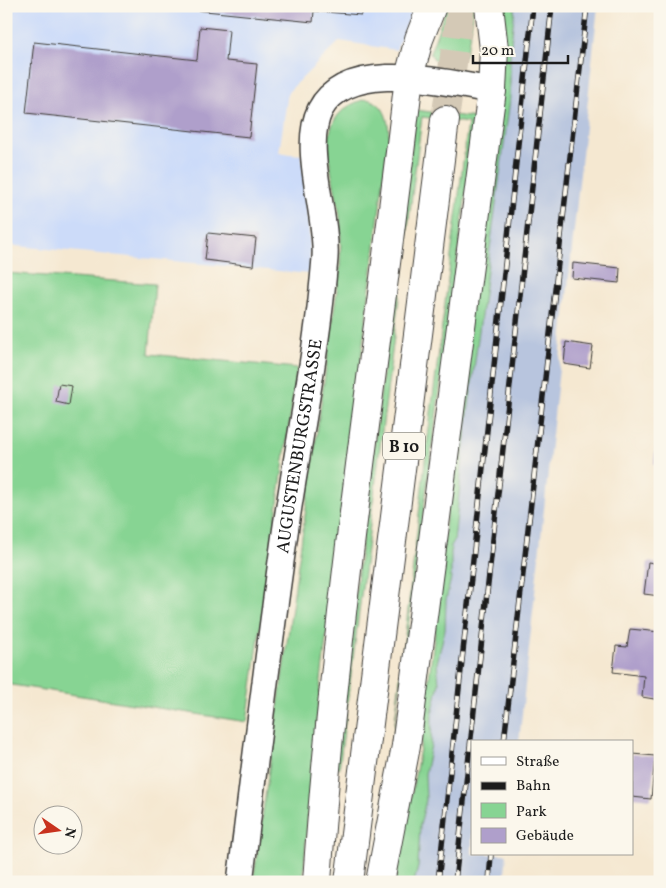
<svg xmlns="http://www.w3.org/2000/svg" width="666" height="888" font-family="Vollkorn,serif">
  <rect width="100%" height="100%" fill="#fbf7ec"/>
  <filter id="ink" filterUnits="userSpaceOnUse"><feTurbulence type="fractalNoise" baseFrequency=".02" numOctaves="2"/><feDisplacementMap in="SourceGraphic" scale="10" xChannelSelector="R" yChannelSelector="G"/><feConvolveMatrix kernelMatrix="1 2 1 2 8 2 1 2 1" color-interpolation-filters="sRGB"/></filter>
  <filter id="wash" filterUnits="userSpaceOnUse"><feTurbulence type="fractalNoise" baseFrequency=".0096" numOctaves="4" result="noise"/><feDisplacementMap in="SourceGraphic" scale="20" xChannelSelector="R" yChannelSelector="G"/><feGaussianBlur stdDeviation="1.12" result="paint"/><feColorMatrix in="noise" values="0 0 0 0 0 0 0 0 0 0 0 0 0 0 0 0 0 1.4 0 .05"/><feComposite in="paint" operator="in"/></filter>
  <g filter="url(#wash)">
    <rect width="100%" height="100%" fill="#f5e8d1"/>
    <!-- built -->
    <path fill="#ccdbf9" d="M6,6H415L396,50L340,41L288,92L279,153L302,155L310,242V274L6,245Z"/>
    <!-- industrial -->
    <path fill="#b8c5de" d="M515,6H598L519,742H472V854H507L504,882H414L418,867L420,825L426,800L425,774L429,756L432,715L439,683L437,663L445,629L446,600L451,578V546L454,540L466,428L510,99V54Z"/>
    <!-- green -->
    <g fill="#87d493" stroke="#527858">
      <path d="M447,6H473C472,19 470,61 454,64C448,65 441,63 435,61L430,53Z"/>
      <path d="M496,6H515L510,54V99L466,428L454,541L451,546V578L446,600L445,629L437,663L439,683L432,715L431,745L425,774L426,800L420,825L418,867L414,882H395L420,749L435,631Z"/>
      <path d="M366,99C384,102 388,117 389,134L320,688L311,771L303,882H253L340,269C340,252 342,235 340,218C335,174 306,115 366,99Z"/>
      <path d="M416,110L476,118L393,740L427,444L468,123L422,117L339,769L334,765Z"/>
      <path d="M6,273L155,284L149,354L297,368L247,722L6,684Z"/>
    </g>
    <g id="blocks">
      <!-- building -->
      <g fill="#af9fcb">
        <path d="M156,6H362L361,15L314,11L313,22Z"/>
        <path d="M200,27L229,30L226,61L257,64L249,137L26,113L34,42L197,60Z"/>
        <path d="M208,233L256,238L253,266L205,260Z"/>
        <path d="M573,263L620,268L619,283L572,278Z"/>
        <path d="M566,342L593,346L590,368L564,364Z"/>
        <path d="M59,384L72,386L69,405L56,402Z"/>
        <path d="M658,423H660V464H654Z"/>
        <path d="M648,562L660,564V596L644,594Z"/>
        <path d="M630,629L660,632V700L642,697L644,676L613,672L616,646L627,647Z"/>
        <path d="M632,754L655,756L651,799L632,797Z"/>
      </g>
    </g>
  </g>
  <g filter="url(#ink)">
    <use href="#blocks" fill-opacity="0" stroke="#3d3b37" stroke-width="1"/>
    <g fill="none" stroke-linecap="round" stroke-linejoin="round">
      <!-- trunk-tunnel -->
      <path stroke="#d4c9b6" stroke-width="28" stroke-dasharray="28 14" stroke-linecap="butt" d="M445,120L461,6"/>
      <defs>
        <g id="minor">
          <path id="s1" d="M240,882C255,763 269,644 286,526C299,437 318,348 325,258C328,215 301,148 320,110C348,57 446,83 492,90"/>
        </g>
        <g id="tertiary">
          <path d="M489,6L494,49L492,90"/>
          <path d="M409,77L419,39L432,6"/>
        </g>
        <g id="primary">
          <path d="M317,882C335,612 378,346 409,77"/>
          <path d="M380,882L406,746L492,90"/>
        </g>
        <path id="trunk" d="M349,882L445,120"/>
      </defs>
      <!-- minor casing -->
      <use href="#minor" stroke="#3d3b37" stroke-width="28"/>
      <!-- tertiary casing -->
      <use href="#tertiary" stroke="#3d3b37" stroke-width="30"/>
      <!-- primary casing -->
      <use href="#primary" stroke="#3d3b37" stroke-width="30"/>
      <!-- trunk casing -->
      <use href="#trunk" stroke="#3d3b37" stroke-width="30"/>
      <!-- minor -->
      <use href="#minor" stroke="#fff" stroke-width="25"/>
      <!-- tertiary -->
      <use href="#tertiary" stroke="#fff" stroke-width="28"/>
      <!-- primary -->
      <use href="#primary" stroke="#fff" stroke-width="28"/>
      <!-- trunk -->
      <use href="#trunk" stroke="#fff" stroke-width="28"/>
      <defs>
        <g id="rail">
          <path d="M504,742L587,6"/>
          <path d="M438,882L533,6"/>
          <path d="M455,882L552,6"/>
          <path d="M489,882L491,854"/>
        </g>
      </defs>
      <!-- rail casing -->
      <use href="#rail" stroke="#1c1c1c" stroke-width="5.5"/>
      <!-- rail -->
      <use href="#rail" stroke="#fbf7ec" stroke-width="4" stroke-dasharray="11" stroke-linecap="butt"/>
    </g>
  </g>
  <g text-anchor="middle" stroke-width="4.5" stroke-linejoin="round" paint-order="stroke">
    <!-- shield labels -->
    <rect fill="#fbf7ec" stroke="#5f5e5a" stroke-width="1" x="383" y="432.5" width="42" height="27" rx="4"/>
    <g font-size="16" font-weight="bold" fill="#1c1c1c">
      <text x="404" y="452">B 10</text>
    </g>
    <!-- street labels -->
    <g font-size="18" fill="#1c1c1c" stroke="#fbf7ec">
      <text dy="6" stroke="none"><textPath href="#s1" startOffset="440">AUGUSTENBURGSTRASSE</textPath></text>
    </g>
  </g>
  <!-- margin -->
  <rect width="666" height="888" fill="none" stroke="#fbf7ec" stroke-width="25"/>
  <!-- legend -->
  <rect x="471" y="740" width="162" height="115" fill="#fbf7ec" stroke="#a29f99"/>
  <rect x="481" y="757" width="25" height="8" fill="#ffffff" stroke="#a29f99"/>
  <text x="516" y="766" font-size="15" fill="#1c1c1c">Straße</text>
  <rect x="481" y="782" width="25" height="8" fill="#1c1c1c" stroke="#a29f99"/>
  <text x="516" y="790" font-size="15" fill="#1c1c1c">Bahn</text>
  <rect x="481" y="803" width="25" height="15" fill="#87d493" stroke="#a29f99"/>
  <text x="516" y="816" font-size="15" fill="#1c1c1c">Park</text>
  <rect x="481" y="828" width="25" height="15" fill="#af9fcb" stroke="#a29f99"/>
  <text x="516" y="840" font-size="15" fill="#1c1c1c">Gebäude</text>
  <!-- north arrow -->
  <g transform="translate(58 830) rotate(103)"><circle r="24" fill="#fbf7ec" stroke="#a29f99"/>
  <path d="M0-4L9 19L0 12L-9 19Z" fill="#c8321e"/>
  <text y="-8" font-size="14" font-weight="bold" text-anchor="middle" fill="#1c1c1c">N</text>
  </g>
  <!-- scale -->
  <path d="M473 55v8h95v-8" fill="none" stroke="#1c1c1c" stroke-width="2.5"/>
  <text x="481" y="55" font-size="15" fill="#1c1c1c" stroke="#fbf7ec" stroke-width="4" paint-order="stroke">20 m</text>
</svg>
